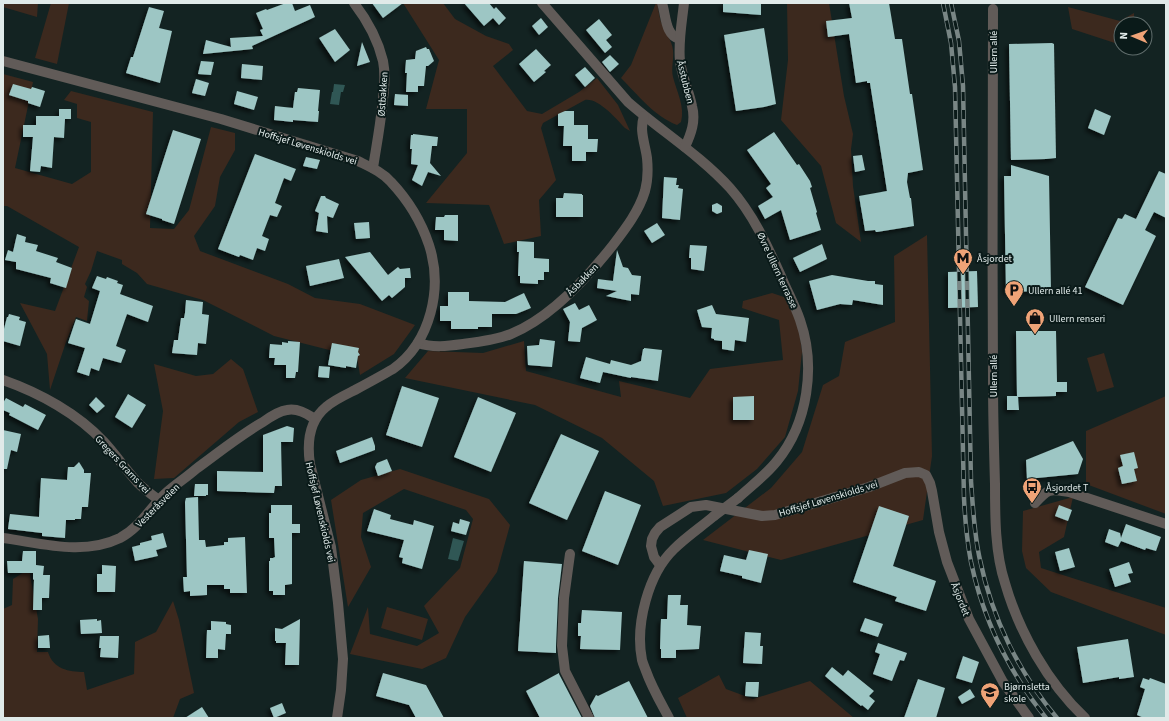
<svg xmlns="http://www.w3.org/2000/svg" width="1169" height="721" font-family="'Source Sans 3',sans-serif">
  <defs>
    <filter id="shadow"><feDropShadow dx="-3" dy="3" stdDeviation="2" flood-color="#0009"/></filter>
  </defs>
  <rect width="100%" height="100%" fill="#132322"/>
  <!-- green -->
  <g fill="#3c291e">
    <path d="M3,3H38L37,17L3,7Z"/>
    <path d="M51,3H69L57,64L35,58Z"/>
    <path d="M403,3H443L455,19L486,36L509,44L513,50L493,66L527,111L542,114L579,92L597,78L618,105L630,131L625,128C616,119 599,98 585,100L543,123L541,128L556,180L539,200L541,236L504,244L489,205L426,203L467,153V109H426L439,60Z"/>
    <path d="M656,3H657C659,10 659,18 662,24C665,33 672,40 673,50C674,59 671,68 673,77C677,93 685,106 681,122L677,125C654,116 638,95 621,78L631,65Z"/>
    <path d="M787,3H829L844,96L853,134L851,149L853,186L861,242L836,223L821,166L781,120L788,60Z"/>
    <path d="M1068,7L1120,21L1134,13V24H1121V45L1072,29Z"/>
    <path d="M3,74L33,82L15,168L72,184L91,172V122L77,118V104L64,100L71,91L153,112L150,228L174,229L189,210L211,127L235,133V150L220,177L215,206L194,236L200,251L288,284L315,298L360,304L415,325L394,354L360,375L357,357L274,336L203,300L147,284L137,273L122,264V260L97,251L91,271L85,284L87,287L84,297L89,301L87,321L76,317L66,342L50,390L47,354L20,303L55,311L79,247L7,206H3Z"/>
    <path d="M927,235L932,456L923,520L781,560L703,540L771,488L802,452L823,385L839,376L845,342L895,322L894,256Z"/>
    <path d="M772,293L784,297L798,322L802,352L798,391L785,437L757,469L726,493L663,506L654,481L602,438L535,405L405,378L428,351L483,353L524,341L526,371L621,397L619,381L690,398L710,369L783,360L779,320L742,308L743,301Z"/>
    <path d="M1104,353L1114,387L1097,392L1087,358Z"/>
    <path d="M231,359L243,369L258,412L239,422L174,478L154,479L163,411L154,364L196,376L213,374Z"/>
    <path d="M1166,396V514L1086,484V431Z"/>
    <path d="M400,469L489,499L510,525L497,572L465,617L446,658L422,669L350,654L368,607L370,634L417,646L439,633L424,606L460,568L473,519L466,510L404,489L363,513L361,537L371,567L348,607L331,500L361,480Z"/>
    <path d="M1073,497L1064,537L1039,552L1041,568L1166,608V635L1051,592L1026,568L1022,551L1023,511Z"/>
    <path d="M29,569L38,619L37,652H48C53,669 69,672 84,672L87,690L134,674L135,642L156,632L173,601L179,620L194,693L180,699L173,718H3V609L12,605L13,579Z"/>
    <path d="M387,607L428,619L422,640L381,628Z"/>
    <path d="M719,675L726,689L753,699L810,681L854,718H687L678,698Z"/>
  </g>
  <!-- water -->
  <g fill="#305755">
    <path d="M334,84L345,85L343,92H341L339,105L330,104L332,92H333Z"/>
    <path d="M453,538L464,541L458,561L448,559Z"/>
  </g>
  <!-- building -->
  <g fill="#9dc6c4" filter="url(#shadow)">
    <path d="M286,3H292L295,11L310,5L315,17L252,46L253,49L203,54L206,40L231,47L230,38L263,36L260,30L263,29L256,13L266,9L267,10Z"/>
    <path d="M372,3H403L383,18Z"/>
    <path d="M464,3H489L494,9L496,7L506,18L499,25L493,18L484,26Z"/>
    <path d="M723,3H761V15L723,12Z"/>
    <path d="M849,3H889L895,39H902L910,94H912L923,170L908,173L907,182L910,198H911L914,226L877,232H876L875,230L865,231L859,196L887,191L870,83H867V81L856,83L849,34L828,37L826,21L852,18Z"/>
    <path d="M149,7L164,11L159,28L172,31L160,83L126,73L131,57H133Z"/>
    <path d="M541,18L548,27L539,35L532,26Z"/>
    <path d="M599,19L612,35L606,40L612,47L605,53L586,30Z"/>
    <path d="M764,28L776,104L764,107L736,111L724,35Z"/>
    <path d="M335,29L350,50L335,62L319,38Z"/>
    <path d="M362,42L370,62L357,66Z"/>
    <path d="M1052,43L1054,44L1056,158L1046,159L1011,160L1009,44Z"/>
    <path d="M426,47L427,49H429L434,61L428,66H426L424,86H418V92H406L407,73H405L406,60L415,59L416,51Z"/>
    <path d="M536,49L551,65L544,71L546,72L534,82L519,64Z"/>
    <path d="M610,55L619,64L610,72L602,62Z"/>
    <path d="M201,61L214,62L211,75L198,74Z"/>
    <path d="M242,64L263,66L262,80L241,78Z"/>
    <path d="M585,67L595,78L585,87L575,75Z"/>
    <path d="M196,79L209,83L205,96L192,93Z"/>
    <path d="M13,84L31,89L32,87L45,91L40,107L28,103V101L9,95Z"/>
    <path d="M298,88L320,90L318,111H319L318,122L293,120V122L274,120L275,106L293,108L295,92H297Z"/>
    <path d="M237,91L258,97L254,110L234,104Z"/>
    <path d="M395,94L408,95V106L394,105Z"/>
    <path d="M59,109H71V119H65L64,138L54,137L52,168L41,166L40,172L30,171L33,137H23V125H36V116H59Z"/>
    <path d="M1095,109L1111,116L1104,135L1088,128Z"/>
    <path d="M565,111H574V125H588V139H598L597,152H586V161H572V146H563L564,126H558V114Z"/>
    <path d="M173,130L201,139L174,224L162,220V219L146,214Z"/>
    <path d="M774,132L797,165L799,164L810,181L812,187L810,188L817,212L816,213L821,230L790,240L781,210L765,219L758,206L773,197L766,188L771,184L747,150Z"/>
    <path d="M413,134L438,137L437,146H432L430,163L441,176L428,172L422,186L412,180L418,165L411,164L412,149H410L411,135H413Z"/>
    <path d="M255,154L296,169L291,181L284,178L275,203L282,206L277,217L270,215L262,236L269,239L265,251L257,248L253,260L240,255L239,257L218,249Z"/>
    <path d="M862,155L865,170L855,172L853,156Z"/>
    <path d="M306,157L320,160L317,169L303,166Z"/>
    <path d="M1011,165L1049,176L1051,291L1006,292L1004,176H1011Z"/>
    <path d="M1159,171L1166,174V218L1154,212L1145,230L1156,236L1123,305L1085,287L1118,218L1122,219L1125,214L1136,219Z"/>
    <path d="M664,177L677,178L676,185H679L678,188L683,189L680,220L662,218Z"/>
    <path d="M564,193L582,194V195H583V217H556V198H563Z"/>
    <path d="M321,196H325L326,198L339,204L333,218L327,216L328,233L316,231L319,213L315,211Z"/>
    <path d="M717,203L722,206V212L717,214L712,211V205Z"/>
    <path d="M445,215H458V241L444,240V230H435L436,217H444Z"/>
    <path d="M369,222L370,238L356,239L354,223Z"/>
    <path d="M657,223L665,235L652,243L644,231Z"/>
    <path d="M17,234L26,237L25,242L38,245L36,251L58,258L56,262L72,268L66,288L50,283L51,278L16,269V262L5,260L8,250L13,252Z"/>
    <path d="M517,241L534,242V258L549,259V272H544V280H538V284L520,283V276H518L519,252H517Z"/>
    <path d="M822,244L827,259L800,272L793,258Z"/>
    <path d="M690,245L707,246L704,271L691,269V258H689Z"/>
    <path d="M617,250L623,267L628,268L632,275L641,276L639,295L631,294V301L606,296L617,291L597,288L598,279L613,281Z"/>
    <path d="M370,252L388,275L398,267L400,269L410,268L411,278H405V287L392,298L389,295L382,301L345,257Z"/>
    <path d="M339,259L344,278L310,286L306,266Z"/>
    <path d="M977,271L978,307L948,308V272Z"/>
    <path d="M832,275L868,281H875V284L883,285V305L853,300L852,305L840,304L817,310L809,281Z"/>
    <path d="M97,276L106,279L107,277L118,281L117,283L123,285L120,294L153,306L148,322L127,314L116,346L126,350L121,363L103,358L99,371L91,368L89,376L77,372L85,348L68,343L76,319L90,324L100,291L92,288Z"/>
    <path d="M448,292H469V301L505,302L524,293L531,308L516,314H492V327H478V329H451V321H440V306H448Z"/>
    <path d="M186,300L203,302L202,314L209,315L206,344L198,343L197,355L172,353L174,340H178L181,318H184L185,313Z"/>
    <path d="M575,303L579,310L589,305L597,320L582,328L580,342L568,341L570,322L563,309Z"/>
    <path d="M712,305L716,314L749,318L746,342L735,340L734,351L722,349V341L714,340V339L711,338L712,328L702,327L697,310Z"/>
    <path d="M9,314L20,317L19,320L26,322L20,346L3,341V333L7,317H8Z"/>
    <path d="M1016,331H1056L1057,382H1067V392H1056V396L1018,397L1019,410H1007V396H1017Z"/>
    <path d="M540,339L555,341L552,367L528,365L527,346L539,345Z"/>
    <path d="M288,341L300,342L298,372H296L295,378H286V365H274L275,358H269L270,344L282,345V342L288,343Z"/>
    <path d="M332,343L359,348L358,352L360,355L358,356L356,368L346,366V368L328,365Z"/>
    <path d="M644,348L662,350L658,381L631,377V378L603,372L600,383L580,378L586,357L610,364L611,360L631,365L641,361L643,349H644Z"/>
    <path d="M319,366L330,367L329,378L318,377Z"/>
    <path d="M402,386L439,398L422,447L386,435Z"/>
    <path d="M128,394L146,405L132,428L115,417Z"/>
    <path d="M754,396V420H733V397Z"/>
    <path d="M96,397L105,406L97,413L89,405Z"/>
    <path d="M478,397L516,413L491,472L454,457Z"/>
    <path d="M6,398L23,407L25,404L46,415L38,430L9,415L10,413L3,410V403Z"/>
    <path d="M287,426L294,428L293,442H281L282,486H275L274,493L217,491V471L263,472V435Z"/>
    <path d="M3,430L21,434L17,452L11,450L7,469H3Z"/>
    <path d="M561,434L599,451L567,520L529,503Z"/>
    <path d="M372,437L375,446V450L340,463L336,451Z"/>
    <path d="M1073,441L1083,459L1078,474L1027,479L1026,460Z"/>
    <path d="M1134,452L1138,468L1134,469L1137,481L1122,484L1118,468L1123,466L1120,455Z"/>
    <path d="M387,459L392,471L378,476L375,467L377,463Z"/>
    <path d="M79,462L84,470V473H91L88,507H82L81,519H75V520H66L65,538L42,536V533L8,529L10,514L39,517L41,478L67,480L68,467H74Z"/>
    <path d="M195,484H208V495H206V496H194Z"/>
    <path d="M605,491L641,505L618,565L582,551Z"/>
    <path d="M198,497L199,540H205L206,547L224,545V542H228V538L245,537L247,593H230V589H224V585H207V595L190,596V591L184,592L183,577H187L185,502L186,498Z"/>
    <path d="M271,505H292V524H300V533H292V584L285,585V595H273V591H269V561H270V558H273L275,557L274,538H269V513H271Z"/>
    <path d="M1059,505L1072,510L1068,521L1055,516Z"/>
    <path d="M879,506L909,516L893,566L936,581L926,611L895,601L897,597L853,582Z"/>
    <path d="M374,509L391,515L390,519L413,525L414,520L434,526L422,569L402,563L403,558L399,557L404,540L367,531Z"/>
    <path d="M460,519L470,522L466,535L451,531L453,522L459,524Z"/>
    <path d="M1126,524L1161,537L1156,551L1146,548L1145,550L1121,541L1118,547L1105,542L1109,529L1120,533L1121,538Z"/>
    <path d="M163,533L167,547L156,550L158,556L135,561L132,547L140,545V543L152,540L151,536Z"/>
    <path d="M1069,548L1075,567L1060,571L1055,552Z"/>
    <path d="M749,550L768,554L761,583L742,578V576L720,571L724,555L746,560Z"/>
    <path d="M23,551H36V565L44,566L43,575H50L49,598H42V610H33L34,580L33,579V573H8L7,561H22Z"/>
    <path d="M524,561L562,564L558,598L556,646V653L518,651Z"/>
    <path d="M1129,562L1133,573L1128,574L1131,582L1115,587L1109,569Z"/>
    <path d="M102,565L116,566L115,592H97V574H102Z"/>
    <path d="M668,595H681L680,605H688L687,625L701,626L699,649L676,650V658H661V649H660L661,619H667Z"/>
    <path d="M582,610L622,612L620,650L580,649L581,636H578V623H581Z"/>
    <path d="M865,618L883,624L878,637L860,631Z"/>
    <path d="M97,619V621L101,620L102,633L81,634L80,620Z"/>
    <path d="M300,619L299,665H285L286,643H276V641H275V628L282,629Z"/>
    <path d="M211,621L226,622V624L231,625V634H226L225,650L218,649V658H206L207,630H211Z"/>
    <path d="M745,632L761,633L760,646H763L762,664L743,663Z"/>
    <path d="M49,635L50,648H38V636Z"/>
    <path d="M100,636H119L118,658L100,657L101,648H99Z"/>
    <path d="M1128,639L1134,677L1119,679V677L1083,683L1077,647Z"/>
    <path d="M878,643L907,653L904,661L900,660L892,681L873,674L880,654L875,652Z"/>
    <path d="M963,656L979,662L972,683L956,678Z"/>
    <path d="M832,667L843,676L848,670L874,691L869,696L875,701L868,710L862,705L861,706L825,676Z"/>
    <path d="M383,673L426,685L444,718H416L409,705L376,696Z"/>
    <path d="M559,673V674L582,718H540L526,691Z"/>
    <path d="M1143,678L1149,680L1150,678L1166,684V718H1144L1137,715L1145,689L1140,687Z"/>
    <path d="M918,679L945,688L936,718H904Z"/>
    <path d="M629,681L648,718H595L590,706L596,695L598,696Z"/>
    <path d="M746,682H759L758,697L745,696Z"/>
    <path d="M970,689L975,697L962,704L958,697Z"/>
    <path d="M282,703L286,713L274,718L270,708Z"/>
    <path d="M202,707L209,718H185Z"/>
  </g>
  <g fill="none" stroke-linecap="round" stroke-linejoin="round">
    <!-- minor -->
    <g stroke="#615b58" stroke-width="10">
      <path d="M354,3C367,20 378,40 383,61C386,76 384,92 382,107C380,128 376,148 373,168"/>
      <path d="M542,3L628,102C661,131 700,155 730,188C753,214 767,245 781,276C787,291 795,305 800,320C816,366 808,423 777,461C766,475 751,486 738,498"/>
      <path d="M662,3C666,15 665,36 680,39"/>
      <path d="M684,3C682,22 678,42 680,61C682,77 689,91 692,106C696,121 691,134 685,147"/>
      <path d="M993,9C993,133 992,257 993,381C993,416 994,450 995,484C995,516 995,553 1005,583C1019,632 1048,683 1085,718"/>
      <path d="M418,343C433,348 448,346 463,344C479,342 496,340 511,334C550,318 587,278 613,245C626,228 639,211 645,191C648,180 648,168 647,158C645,143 639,131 644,116"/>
      <path d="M3,380C40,393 78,414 104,442C116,455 126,470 138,483C144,489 152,495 159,500"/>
      <path d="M1035,503C1049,488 1049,489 1069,492L1166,524"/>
      <path d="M3,538C41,543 83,556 120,538C141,527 150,507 167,492C176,484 187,477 196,469C218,453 239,436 263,422C270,417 279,411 287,410C298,408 307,414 315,419"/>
      <path d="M570,554L564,598L562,646L565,671L589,718"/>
      <path d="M660,565L654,557L651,546L652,539L655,533L660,527L691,507L706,505L762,516L775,515L869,487L905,473L919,472L926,475L930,483L932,491L939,532L947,562L969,619L1003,682L1029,718"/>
      <path d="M669,718C661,703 652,688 646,671C645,668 643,664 642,660C635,625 648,574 674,549C686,537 701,527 714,516"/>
    </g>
    <!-- tertiary -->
    <path stroke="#615b58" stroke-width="10" d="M3,61L221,119L358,161C370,167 382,172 391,182C408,200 421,221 429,245C443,288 431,342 393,369C381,376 368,383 355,390C345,395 334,400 326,407C309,421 307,444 310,464L331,547L338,603L343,659L341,690L337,718"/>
    <defs>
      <g id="rail">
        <path d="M943,3L951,43L955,87L964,498C965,519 967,541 971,562C983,619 1009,672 1046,718"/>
        <path d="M951,3L959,41L963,86L971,481C973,508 974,534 980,560C992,618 1019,673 1057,718"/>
      </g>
    </defs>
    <!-- rail casing -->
    <use href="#rail" stroke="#798685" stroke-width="4.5"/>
    <!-- rail -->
    <use href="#rail" stroke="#0a1a19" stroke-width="3" stroke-dasharray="9" stroke-linecap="butt"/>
    <!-- minor-bridge -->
    <path stroke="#615b58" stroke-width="10" d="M714,516L738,498"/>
  </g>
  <!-- icons -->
  <defs>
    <symbol id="metro-pin" viewBox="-11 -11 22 30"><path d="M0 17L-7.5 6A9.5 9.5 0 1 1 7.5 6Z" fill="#efa377" stroke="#0a1a19"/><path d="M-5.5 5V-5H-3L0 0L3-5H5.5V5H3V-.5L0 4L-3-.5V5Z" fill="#111"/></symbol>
    <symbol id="parking-pin" viewBox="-11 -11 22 30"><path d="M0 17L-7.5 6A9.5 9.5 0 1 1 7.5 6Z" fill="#efa377" stroke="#0a1a19"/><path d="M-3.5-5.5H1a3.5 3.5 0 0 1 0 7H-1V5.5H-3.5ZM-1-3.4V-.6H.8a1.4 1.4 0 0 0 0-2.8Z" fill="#111"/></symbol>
    <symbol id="shop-pin" viewBox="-11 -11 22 30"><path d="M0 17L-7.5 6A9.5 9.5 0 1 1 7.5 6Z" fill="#efa377" stroke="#0a1a19"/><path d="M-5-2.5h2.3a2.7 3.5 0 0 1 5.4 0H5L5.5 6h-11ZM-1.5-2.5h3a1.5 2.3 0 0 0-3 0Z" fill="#111"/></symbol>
    <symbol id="bus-pin" viewBox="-11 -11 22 30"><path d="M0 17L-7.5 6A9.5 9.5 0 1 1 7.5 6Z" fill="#efa377" stroke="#0a1a19"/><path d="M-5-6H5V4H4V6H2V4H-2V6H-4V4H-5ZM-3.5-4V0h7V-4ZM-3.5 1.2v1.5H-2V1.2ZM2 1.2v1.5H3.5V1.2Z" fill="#111"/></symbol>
    <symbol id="school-pin" viewBox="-11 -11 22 30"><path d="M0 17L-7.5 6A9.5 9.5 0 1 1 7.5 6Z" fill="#efa377" stroke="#0a1a19"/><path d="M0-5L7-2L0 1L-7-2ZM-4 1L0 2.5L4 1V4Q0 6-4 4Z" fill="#111"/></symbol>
  </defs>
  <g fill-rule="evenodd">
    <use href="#metro-pin" x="952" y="247" width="22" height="30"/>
    <use href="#parking-pin" x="1003" y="279" width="22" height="30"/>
    <use href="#shop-pin" x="1024" y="307" width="22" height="30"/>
    <use href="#bus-pin" x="1021" y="476" width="22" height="30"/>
    <use href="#school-pin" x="979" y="681" width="22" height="30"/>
  </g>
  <g text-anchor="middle" stroke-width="4" stroke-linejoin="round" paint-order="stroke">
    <!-- street labels -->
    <g font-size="10" fill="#e0eae9" stroke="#0a1a19">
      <text transform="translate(993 52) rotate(-90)" y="4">Ullern allé</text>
      <text transform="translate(686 82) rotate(76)" y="4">Åsstubben</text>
      <text transform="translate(382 94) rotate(-86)" y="4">Østbakken</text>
      <text transform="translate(308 146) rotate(17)" y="4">Hoffsjef Løvenskiolds vei</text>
      <text transform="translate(778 270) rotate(65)" y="4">Øvre Ullern terrasse</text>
      <text transform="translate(582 279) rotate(-46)" y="4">Åsbakken</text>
      <text transform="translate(993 376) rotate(-90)" y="4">Ullern allé</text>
      <text transform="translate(123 464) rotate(47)" y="4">Gregers Grams vei</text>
      <text transform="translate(828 498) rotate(-17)" y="4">Hoffsjef Løvenskiolds vei</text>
      <text transform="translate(157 505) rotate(-45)" y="4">Vesteråsveien</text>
      <text transform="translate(321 512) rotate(77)" y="4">Hoffsjef Løvenskiolds vei</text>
      <text transform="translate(961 599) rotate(68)" y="4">Åsjordet</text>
    </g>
    <!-- poi labels -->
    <g font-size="10" fill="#e0eae9" stroke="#0a1a19" text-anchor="start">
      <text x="977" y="262">Åsjordet</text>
      <text x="1028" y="294">Ullern allé 41</text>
      <text x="1049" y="322">Ullern renseri</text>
      <text x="1046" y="491">Åsjordet T</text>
      <text x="1004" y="690">Bjørnsletta<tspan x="1004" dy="12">skole</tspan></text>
    </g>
  </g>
  <!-- border -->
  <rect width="1169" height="721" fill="none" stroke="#e0eae9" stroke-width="8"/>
  <!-- north arrow -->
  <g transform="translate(1133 36) rotate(272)"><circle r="19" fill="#0a1a19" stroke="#606d6c"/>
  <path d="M0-3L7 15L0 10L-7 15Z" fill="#efa377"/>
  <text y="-6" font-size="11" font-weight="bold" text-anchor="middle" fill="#e0eae9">N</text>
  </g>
</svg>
